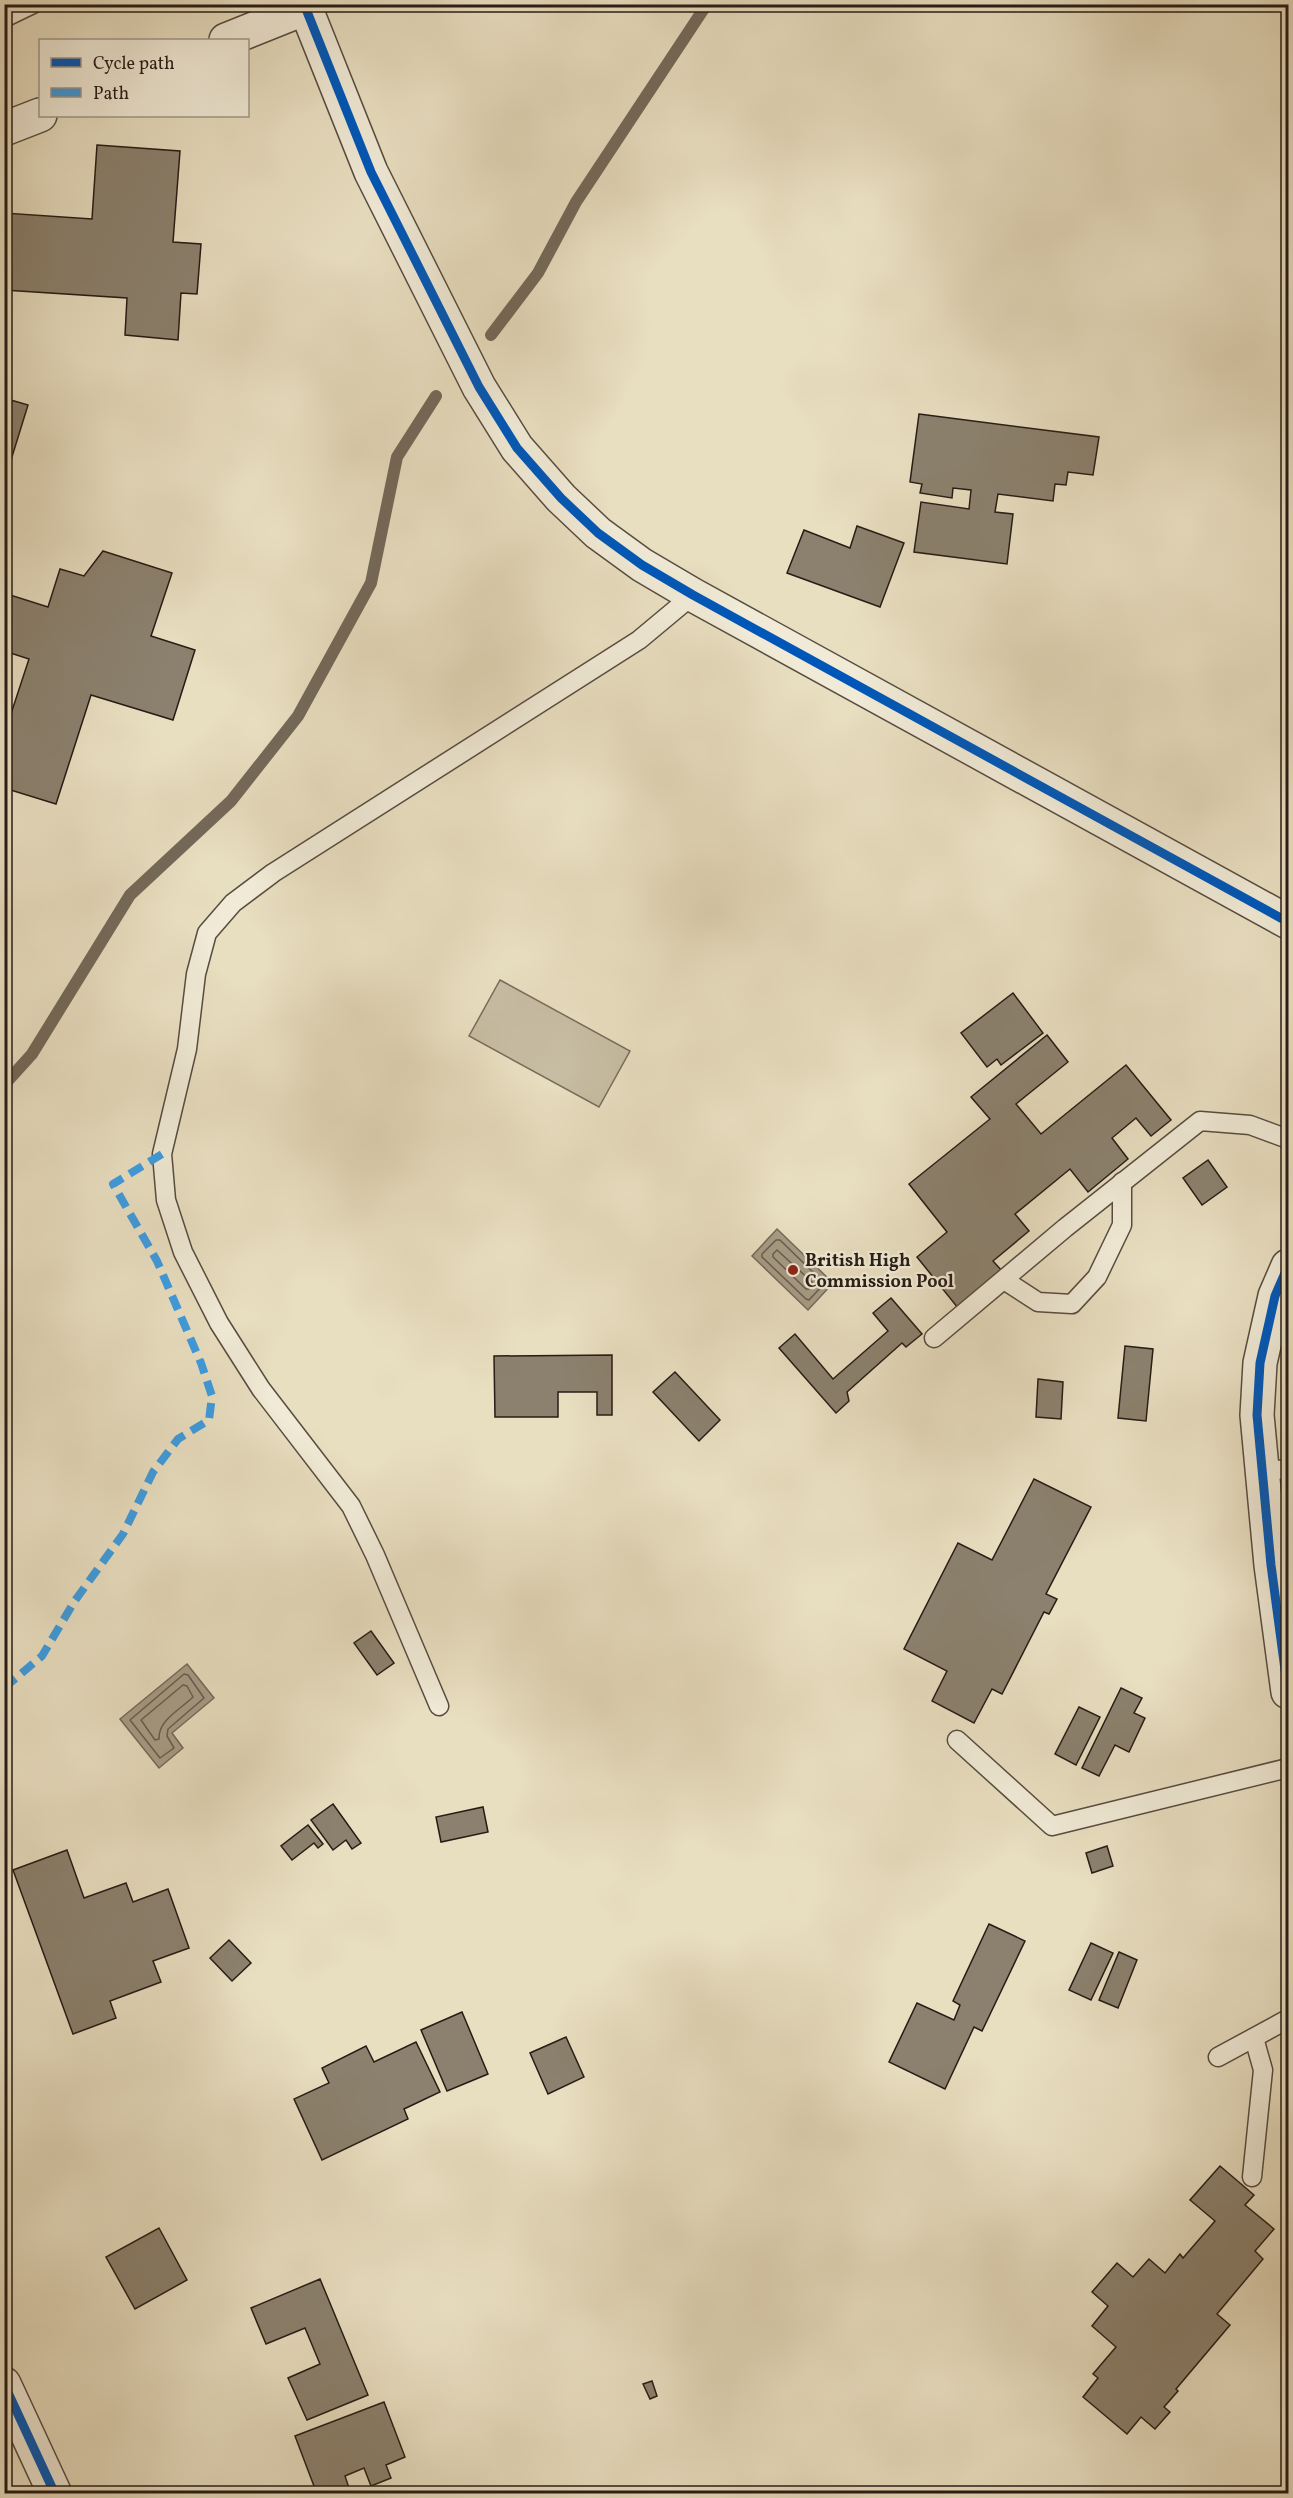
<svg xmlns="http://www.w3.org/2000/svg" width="1293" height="2498" font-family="Vollkorn,serif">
  <rect width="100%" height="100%" fill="#e8dec0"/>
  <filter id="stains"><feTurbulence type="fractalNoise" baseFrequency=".00333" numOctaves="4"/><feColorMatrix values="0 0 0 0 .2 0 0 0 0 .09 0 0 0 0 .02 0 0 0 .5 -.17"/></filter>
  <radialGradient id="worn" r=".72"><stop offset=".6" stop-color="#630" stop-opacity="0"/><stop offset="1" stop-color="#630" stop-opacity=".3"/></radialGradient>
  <!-- green -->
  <path fill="#c7bda3" stroke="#776c5c" stroke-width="1.5" d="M500,980L630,1051L599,1107L469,1036Z"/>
  <!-- water -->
  <g fill="#a69c86" stroke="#736959" stroke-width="1.5">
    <path d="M777,1229L833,1283L808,1310L752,1256Z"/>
    <path d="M187,1664L214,1698L172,1733L183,1748L159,1768L120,1719Z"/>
  </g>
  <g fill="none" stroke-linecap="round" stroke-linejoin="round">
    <!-- shore -->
    <g stroke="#665c4e" stroke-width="1.5">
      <path d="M776,1240H780L823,1282V1285L809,1300L806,1299L762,1257V1254Z"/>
      <path d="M777,1250L812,1282L809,1289H806L773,1257V1254Z"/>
      <path d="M184,1674L188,1675L204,1698L168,1729L167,1736L174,1748L160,1758L130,1720Z"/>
      <path d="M183,1685L187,1686L193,1697C181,1709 158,1720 159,1739L155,1740L141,1720Z"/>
    </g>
    <!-- stream -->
    <g stroke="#736959" stroke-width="12">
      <path d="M491,335L538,273L576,202L707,4"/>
      <path d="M4,1085L32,1054L130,895L231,801L298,716L371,583L397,457L436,396"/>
    </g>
  </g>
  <!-- building -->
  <g fill="#8b816e" stroke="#271c15" stroke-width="1.5">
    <path d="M97,145L180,151L173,242L201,244L197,294L181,293L178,340L125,335L127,298L4,290V213L92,219Z"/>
    <path d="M4,398L28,405L11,460L4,458Z"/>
    <path d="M919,414L1099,437L1093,475L1068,472L1066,485L1055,484L1053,501L998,494L995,512L1013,514L1007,564L914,552L921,502L969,509L971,490L953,488L952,498L920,493L922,484L910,482Z"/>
    <path d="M857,526L904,543L880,607L787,573L804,530L850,548Z"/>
    <path d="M103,551L172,573L151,636L195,650L173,720L91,695L56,804L4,788V735L29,659L4,651V593L48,607L60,569L84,576Z"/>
    <path d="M1013,993L1043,1033L1001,1065L997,1059L987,1067L961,1033Z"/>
    <path d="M1047,1035L1068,1062L1016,1104L1041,1134L1126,1065L1171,1120L1151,1136L1136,1118L1112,1138L1128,1159L1088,1192L1070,1169L1015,1214L1029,1231L993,1261L1003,1272L958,1308L917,1257L947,1232L909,1184L990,1119L971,1097Z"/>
    <path d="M1208,1160L1227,1187L1202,1205L1183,1178Z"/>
    <path d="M891,1298L922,1334L906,1347L902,1343L847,1392L849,1401L836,1413L779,1348L795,1334L833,1379L888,1331L873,1313Z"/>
    <path d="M1125,1346L1153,1349L1146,1421L1118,1418Z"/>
    <path d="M612,1355V1415H597V1392H558V1417H495L494,1356Z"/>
    <path d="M675,1372L720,1420L699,1441L653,1392Z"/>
    <path d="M1038,1379L1063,1382L1061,1419L1036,1417Z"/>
    <path d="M1034,1479L1091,1507L1046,1594L1057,1599L1049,1614L1044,1612L1002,1694L992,1689L974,1723L932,1701L947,1671L904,1649L958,1543L992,1560Z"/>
    <path d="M371,1631L394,1663L377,1675L354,1643Z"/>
    <path d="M1121,1688L1142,1698L1134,1713L1145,1718L1129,1752L1115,1745L1099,1776L1082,1768Z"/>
    <path d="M1079,1707L1100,1717L1076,1765L1055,1754Z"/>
    <path d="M333,1804L361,1843L352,1849L346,1840L333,1850L311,1820Z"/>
    <path d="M483,1807L488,1832L441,1842L436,1817Z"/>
    <path d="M308,1825L323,1844L318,1848L314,1843L292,1860L281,1846Z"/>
    <path d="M1107,1846L1113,1866L1092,1873L1086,1853Z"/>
    <path d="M67,1850L84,1898L126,1883L133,1902L168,1889L189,1948L153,1961L161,1982L110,2001L116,2018L73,2034L13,1870Z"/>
    <path d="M989,1924L1025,1941L982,2031L974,2027L945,2089L889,2062L917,2003L954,2020L960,2005L953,2001Z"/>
    <path d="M229,1940L251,1963L232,1981L210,1958Z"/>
    <path d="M1091,1943L1113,1953L1091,2000L1069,1990Z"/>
    <path d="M1119,1952L1137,1960L1118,2008L1099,2000Z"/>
    <path d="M462,2012L488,2074L447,2091L421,2030Z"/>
    <path d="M566,2037L584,2077L548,2094L530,2053Z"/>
    <path d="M416,2042L440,2092L404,2109L408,2119L322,2160L294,2099L329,2083L322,2068L366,2046L374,2062Z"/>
    <path d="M1220,2166L1254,2195L1245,2205L1274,2229L1255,2251L1263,2259L1217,2314L1230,2325L1176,2389L1178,2391L1164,2407L1170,2412L1155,2429L1141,2417L1127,2434L1083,2397L1098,2378L1093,2374L1116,2347L1092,2326L1108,2306L1092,2292L1117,2263L1133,2277L1149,2259L1165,2273L1180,2254L1183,2258L1215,2221L1190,2200Z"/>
    <path d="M159,2228L187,2280L135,2309L106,2257Z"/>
    <path d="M320,2279L368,2395L307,2420L288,2378L320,2364L305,2328L266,2344L251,2308Z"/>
    <path d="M652,2381L657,2396L650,2399L643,2384Z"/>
    <path d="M384,2402L405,2457L386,2465L391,2478L371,2486L364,2468L345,2476L349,2488L336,2494H317L295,2436Z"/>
  </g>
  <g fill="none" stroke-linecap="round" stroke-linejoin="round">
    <defs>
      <g id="lane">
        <path d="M4,18L33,4"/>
        <path d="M1004,1280L1038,1302L1072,1304L1097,1277L1122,1225V1182"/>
        <path d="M934,1338L1065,1228L1200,1121L1250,1125L1288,1139"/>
        <path d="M1263,1471L1288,1469"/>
        <path d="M439,1706L375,1555L351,1506L261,1389L219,1323L183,1252L166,1200L162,1154L187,1049L196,974L207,933L233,903L273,873L639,640L693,595"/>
        <path d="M957,1740L1052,1826L1288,1768"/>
        <path d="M1218,2057L1288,2019"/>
        <path d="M1252,2177L1263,2070L1254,2038"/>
      </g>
      <g id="street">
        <path d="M304,4L371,172L479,387L517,448L561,498L598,533L642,565L693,595L1288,922"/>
        <path d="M226,40L306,8"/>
        <path d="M4,129L40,115"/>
        <path d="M1288,1266L1275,1296L1260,1363L1257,1415L1271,1565L1288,1692"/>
        <path d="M4,2384L55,2494"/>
      </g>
    </defs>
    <!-- lane casing -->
    <use href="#lane" stroke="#574c40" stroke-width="21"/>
    <!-- street casing -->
    <use href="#street" stroke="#574c40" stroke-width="36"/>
    <!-- lane -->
    <use href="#lane" stroke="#f0ead6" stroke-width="18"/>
    <!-- street -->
    <use href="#street" stroke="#f0ead6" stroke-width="33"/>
    <!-- quiet -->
    <path stroke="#3d9bdf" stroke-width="8" stroke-dasharray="15 8" stroke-linecap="butt" d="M4,1688L42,1656L74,1602L123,1534L153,1472L178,1439L209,1420L212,1396L201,1363L157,1261L113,1184L162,1154"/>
    <defs>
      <g id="cycleway">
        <path d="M304,4L371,172L479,387L517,448L561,498L598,533L642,565L693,595L1288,922"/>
        <path d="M1288,1266L1275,1296L1260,1363L1257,1415L1271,1565L1288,1692"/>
        <path d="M4,2384L55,2494"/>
      </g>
    </defs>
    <!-- cycleway casing -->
    <use href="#cycleway" stroke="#f0ead6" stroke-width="13"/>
    <!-- cycleway -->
    <use href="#cycleway" stroke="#0057b8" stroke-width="9"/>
  </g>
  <!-- markers -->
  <circle fill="#8f2418" stroke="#f0ead6" stroke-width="2" cx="793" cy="1270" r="6"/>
  <g text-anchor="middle" stroke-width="4.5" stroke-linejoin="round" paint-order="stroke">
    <!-- poi labels -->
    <g font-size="18" font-weight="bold" fill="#271c15" stroke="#f0ead6" text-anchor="start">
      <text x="805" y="1266">British High<tspan x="805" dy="21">Commission Pool</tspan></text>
    </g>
  </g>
  <!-- margin -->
  <rect width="1293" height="2498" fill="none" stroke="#e8dec0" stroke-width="24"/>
  <rect x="6" y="6" width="1281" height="2486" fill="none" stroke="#271c15" stroke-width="3"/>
  <rect x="12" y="12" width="1269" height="2474" fill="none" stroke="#271c15" stroke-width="1.5"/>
  <!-- legend -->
  <rect x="39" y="39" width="210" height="78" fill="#f0ead6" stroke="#a09889" stroke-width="1.5"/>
  <rect x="51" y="58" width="30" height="9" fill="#0057b8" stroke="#a09889" stroke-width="1.5"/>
  <text x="93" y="69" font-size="18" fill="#271c15">Cycle path</text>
  <rect x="51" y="88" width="30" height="9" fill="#3d9bdf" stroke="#a09889" stroke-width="1.5"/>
  <text x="93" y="99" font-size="18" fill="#271c15">Path</text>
  <rect width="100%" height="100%" filter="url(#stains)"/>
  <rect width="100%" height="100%" fill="url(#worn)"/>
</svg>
